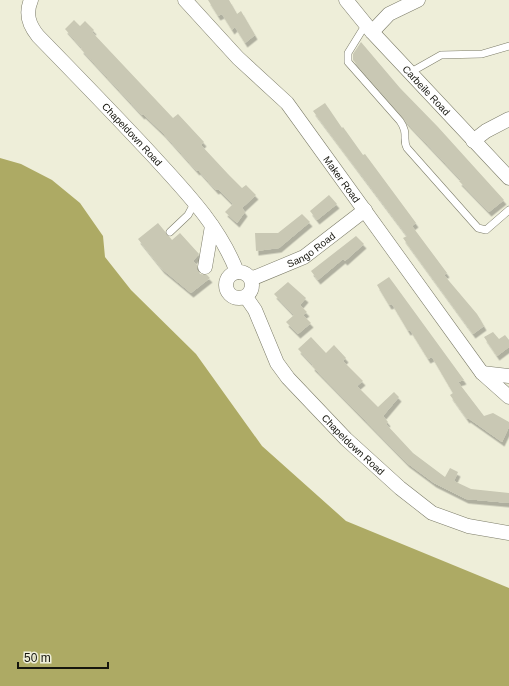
<svg xmlns="http://www.w3.org/2000/svg" width="509" height="686" font-family="Helvetica,sans-serif">
  <defs>
    <filter id="shadow"><feDropShadow dx="2.5" dy="4.5" stdDeviation="0" flood-color="#0004"/></filter>
  </defs>
  <rect width="100%" height="100%" fill="#eeeed9"/>
  <!-- water -->
  <path fill="#adaa64" d="M0,158L21,164L52,180L80,203L103,236L105,257L131,290L196,354L262,446L346,521L509,588V686H0Z"/>
  <!-- building -->
  <g fill="#c9c8b4" filter="url(#shadow)">
    <path d="M208,0H229L237,14L241,11L255,35L245,43L235,27L232,30L222,14L218,16Z"/>
    <path d="M74,20L80,26L85,21L94,30L92,32L173,118L178,114L204,142L201,145L228,174L242,188L246,185L256,195L242,208L245,212L237,223L225,212L233,204L218,189L216,190L198,170L197,171L163,133L143,114L142,115L81,49L82,48L65,29Z"/>
    <path d="M361,42L400,88L438,127L504,200L489,212L459,181L461,180L408,124L353,60V54Z"/>
    <path d="M325,103L342,128L343,127L363,155L365,154L416,223L412,226L447,273L444,275L477,314L484,326L473,334L403,238L407,236L313,111Z"/>
    <path d="M329,195L337,204L317,220L310,211Z"/>
    <path d="M302,214L310,222L279,248L256,251L255,233H278Z"/>
    <path d="M158,223L172,240L180,233L199,254L193,261L197,265V270L200,274L207,275L210,278L191,293L162,269L138,239Z"/>
    <path d="M356,236L364,244L345,261L343,259L318,280L311,271Z"/>
    <path d="M389,277L464,380L458,382L484,416L493,413L509,422V427L502,442L468,418L467,419L450,395L453,393L432,357L428,359L410,330L408,331L392,304L389,305L377,285Z"/>
    <path d="M288,282L306,298L300,305L307,312L303,315L311,323L298,334L286,322L294,315L274,294Z"/>
    <path d="M493,332L499,339L505,335L509,340V347L497,356L484,337Z"/>
    <path d="M311,337L326,353L334,345L346,358L343,361L363,381L357,386L378,407L394,392L399,397L383,416L388,422L386,424L413,453L445,477L450,468L458,472L454,481L471,489L509,493V503L466,499L434,483L407,463L312,366L313,365L298,349Z"/>
  </g>
  <g fill="none" stroke-linecap="round" stroke-linejoin="round">
    <defs>
      <g id="service">
        <path d="M366,24L348,53V62L400,121C409,134 402,139 407,148L478,228L486,230L509,210"/>
        <path d="M411,72L441,55L482,54L509,46"/>
        <path d="M170,232L188,215L195,202"/>
      </g>
      <g id="minor">
        <path id="s1" d="M31,0C25,14 29,25 38,36C77,76 116,116 154,157C186,192 220,227 237,272"/>
        <path id="s2" d="M185,0L238,58L287,103L482,373L509,397"/>
        <path id="s3" d="M346,0L372,32L509,178"/>
        <path d="M372,32L389,14L418,0"/>
        <path d="M473,141L486,131L509,119"/>
        <path d="M205,267L212,226"/>
        <circle cx="239" cy="285" r="13"/>
        <path id="s4" d="M251,279L304,257L365,210"/>
        <path id="s5" d="M246,297L255,310L277,363L288,378L346,439L400,488L432,513L468,526L509,533"/>
        <path d="M482,373L509,376"/>
      </g>
    </defs>
    <!-- service casing -->
    <use href="#service" stroke="#7c7c69" stroke-width="8"/>
    <!-- minor casing -->
    <use href="#minor" stroke="#7c7c69" stroke-width="15"/>
    <!-- service -->
    <use href="#service" stroke="#fff" stroke-width="7"/>
    <!-- minor -->
    <use href="#minor" stroke="#fff" stroke-width="14"/>
  </g>
  <g text-anchor="middle" stroke-width="4" stroke-linejoin="round" paint-order="stroke">
    <!-- street labels -->
    <g font-size="10" fill="#16160e" stroke="#eeeed9">
      <text dy="4" stroke="none"><textPath href="#s3" startOffset="121">Carbeile Road</textPath></text>
      <text dy="4" stroke="none"><textPath href="#s1" startOffset="175">Chapeldown Road</textPath></text>
      <text dy="4" stroke="none"><textPath href="#s2" startOffset="239">Maker Road</textPath></text>
      <text dy="4" stroke="none"><textPath href="#s4" startOffset="67">Sango Road</textPath></text>
      <text dy="4" stroke="none"><textPath href="#s5" startOffset="185">Chapeldown Road</textPath></text>
    </g>
  </g>
  <!-- scale -->
  <path d="M18 662v6h90v-6" fill="none" stroke="#16160e" stroke-width="2"/>
  <text x="24" y="662" font-size="12" fill="#16160e" stroke="#eeeed9" stroke-width="3" paint-order="stroke">50 m</text>
</svg>
